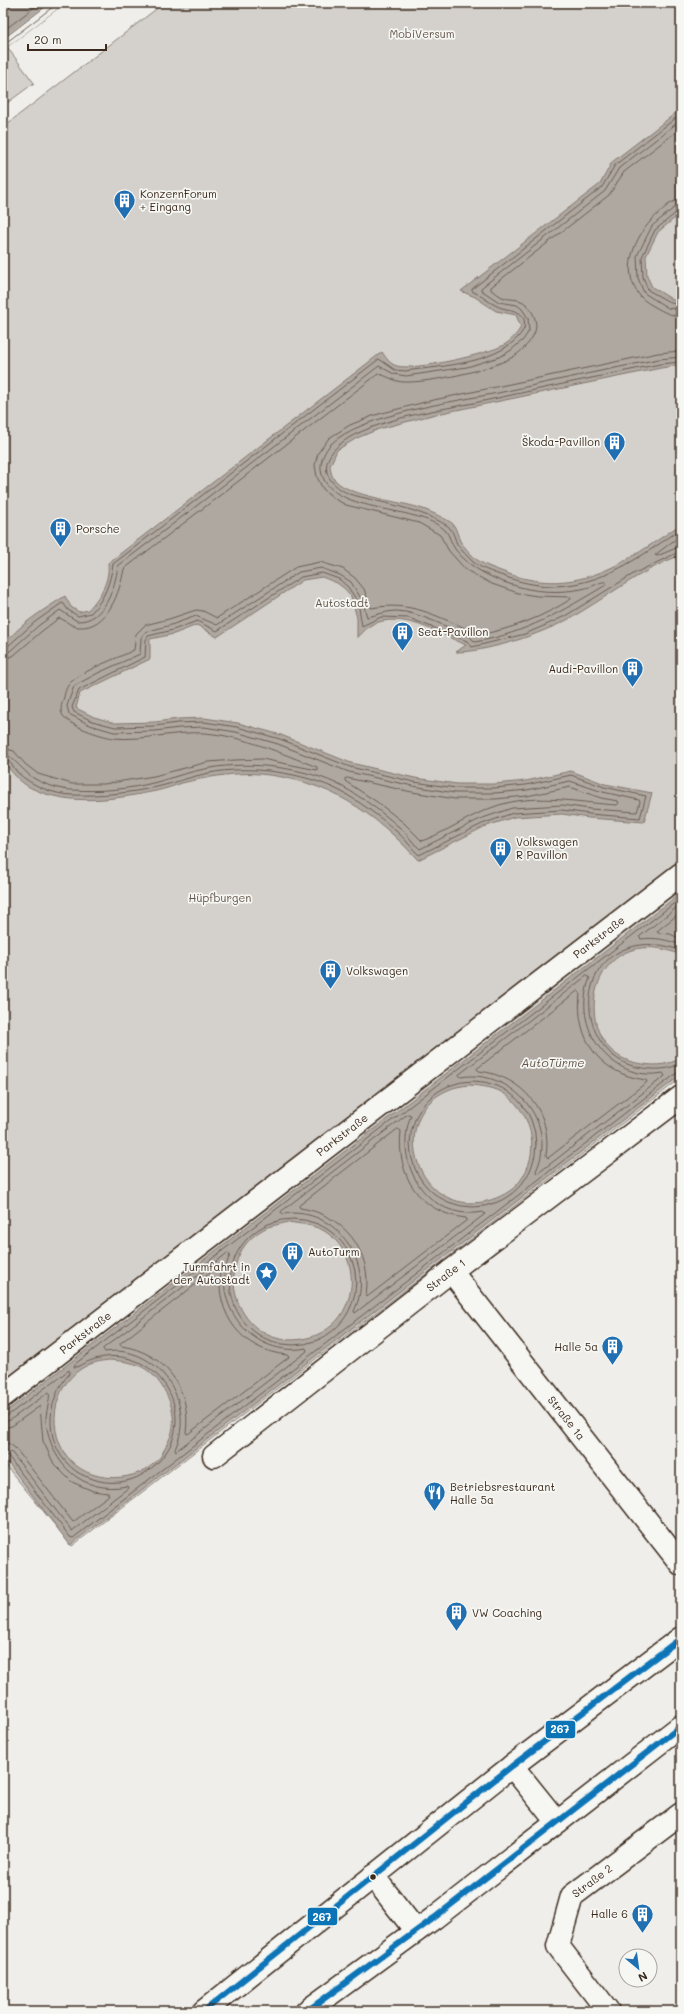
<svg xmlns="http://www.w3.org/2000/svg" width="684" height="2014" font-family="Mali,sans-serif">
  <rect width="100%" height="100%" fill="#efeeea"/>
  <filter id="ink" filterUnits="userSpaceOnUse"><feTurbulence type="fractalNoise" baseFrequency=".025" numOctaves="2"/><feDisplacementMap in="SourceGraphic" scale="8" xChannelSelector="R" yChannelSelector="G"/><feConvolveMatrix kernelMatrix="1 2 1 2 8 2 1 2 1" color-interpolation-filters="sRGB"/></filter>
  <g filter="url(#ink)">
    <!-- green -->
    <g fill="#d4d1cc" stroke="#887e75">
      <path d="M164,3H681V1078L72,1546L3,1462V127Z"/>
      <path d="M7,47L34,83L3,106V50Z"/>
    </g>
    <!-- water -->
    <g fill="#afa8a1" stroke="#81766d" fill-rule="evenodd">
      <path d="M3,3H65L3,50Z"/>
      <path d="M681,109V213L658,232L646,256L647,276L652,287L673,300L681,302V365L661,368L432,415L379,429L357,438L337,450L330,466C331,471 331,476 335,480C350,497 401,501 423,509C429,511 449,520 453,524C456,528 458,536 460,541C464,547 471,554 476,559C485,566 499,570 509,574C579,598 626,562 681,524V555C640,570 605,599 567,620C547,630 526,638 504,644C488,648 473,652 456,652L466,645C438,633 401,610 371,625C366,628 362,634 357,638V618L351,596L345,589L337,583L322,577L303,580L217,637L197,625L174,634L150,639V659L80,693L76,708L94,717L115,723L155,722L178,719L204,718L238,723L281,735L351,763L415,778L457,784H494L526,781L571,771L605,784L652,793L644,822L589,818L562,814L514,817L484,827L418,860C374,812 328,780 260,774C235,772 207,777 182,783C174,786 165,789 156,791C116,799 70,807 31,788C19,782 11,771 3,761V647C17,625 44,610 65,596L71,607L79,612L88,610C100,597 110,581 108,563L382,352C386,358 390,364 397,366C414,371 488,354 504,345C511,341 517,334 521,327L516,315L496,311L475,297L461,291L600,184L612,162Z"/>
      <path d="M681,893V955C585,914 563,1056 643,1064C656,1066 669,1065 681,1058V1075L70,1545L3,1456V1414ZM469,1085C481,1086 496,1087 506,1095C534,1115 540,1154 520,1181C513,1191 499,1198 487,1201C417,1218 385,1117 448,1090C454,1087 462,1086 469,1085ZM288,1222C301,1224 315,1225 326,1232C353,1251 358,1285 343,1312C336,1325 321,1335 307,1338C236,1355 205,1256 268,1227C274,1225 282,1224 288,1222ZM109,1360C122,1361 136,1362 147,1370C166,1384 181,1417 169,1440C166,1445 164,1451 161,1456C139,1485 87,1485 66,1455C45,1425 55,1380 88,1365C94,1362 102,1361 109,1360Z"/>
    </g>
    <!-- pier -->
    <path fill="#efeeea" d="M49,3H65L3,50V38Z"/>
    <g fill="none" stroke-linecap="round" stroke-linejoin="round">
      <!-- shore -->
      <g stroke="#695c52" stroke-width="1">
        <path d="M3,31L40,3"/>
        <path d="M3,39L50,3"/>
        <path d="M3,45L58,3"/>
        <path d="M681,200C672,200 667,206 660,212C637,231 618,269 640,296C644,301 650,304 655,307C664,312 671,316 681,316"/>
        <path d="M681,206L674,208L652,226L637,256L638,278L644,293L668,308L681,310"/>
        <path d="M681,211L677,212L655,230L642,257L643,277L648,290L671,303L681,305"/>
        <path d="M681,362L660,364C600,376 539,389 479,402C438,410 394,416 356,434C325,449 312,476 349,494C379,502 411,507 439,521C442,523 447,525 449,527C453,531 455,539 457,544C461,550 468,557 473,562C483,570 498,574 509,578C578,602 626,567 681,529"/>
        <path d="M681,535L655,555L657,556L681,546"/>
        <path d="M3,648L7,647L35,622L62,603L64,604L68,610L78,616L91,613C105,598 110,583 113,564L379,359L395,370L405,371C441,366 504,364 524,329C528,307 508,312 497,306C488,302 481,295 472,291V289L602,187L615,165L681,114"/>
        <path d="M3,653L10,651L38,626L60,610L77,621C105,622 115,587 118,566L379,366L394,374L406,376L467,367L499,357L510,351L523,340L529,331L528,318L522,309L517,305L499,302L481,290V288L605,191L619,168L681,120"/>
        <path d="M3,659L13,656L42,631L59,618C66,620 71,627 79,627C108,629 120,591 124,569L378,374C387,375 394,382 404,382C429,383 489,370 511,358C520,353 528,345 533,336C539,326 535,314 527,305C519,297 511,301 502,297C498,295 495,292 491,290V287L609,195L624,172L681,128"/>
        <path d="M3,748L14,751L25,764L38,774L72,784H104L154,776L208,762L235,760L262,759L317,770V767C280,753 244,736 204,733C174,731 144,741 113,738C101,736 68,726 62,714C60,708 62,703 64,697C65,691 67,685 72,681C90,667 114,660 134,650L136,634L145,625L169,619L196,610L203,611L217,618L296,567L320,562L343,569L355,578L364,589L371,608C412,601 433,615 470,630L477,635C510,630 543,617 571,599V597L537,596L518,593L492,584L466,570L449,551L440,535L419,523L346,505L335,499L323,489L317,477L315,465L318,453L329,438L350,425L375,415L429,401L658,353L681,351"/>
        <path d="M3,754C12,754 25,774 35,779C46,785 61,790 73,790C100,792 131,789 157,782C174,777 192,771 210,768C249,761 307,767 343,787C363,798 382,812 399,827C407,833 412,843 420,849L480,819L512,808L562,805L590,809L637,812L640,802L639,800L603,792L570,781L527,790L495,793H455L413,786L349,772L278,744L236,732L204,727L179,728L155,731L114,732L90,725L69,714L67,706L74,686L98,673L140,654L141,638L145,632L171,625L196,616L217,625L299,572L321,568L340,575L351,582L362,600L367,617C377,615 386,611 397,611C419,612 448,628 469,636L475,642C527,633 562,611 606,585V582C601,581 596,585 590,587C569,593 541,593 520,587C496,581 470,569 455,549C451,544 450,535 445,530C416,504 327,514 321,470C320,461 325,450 331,444C360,415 456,401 498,393C552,381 605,370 659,359L681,357"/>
        <path d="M3,759C10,759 13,768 18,773C31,785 54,795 73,795C100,796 130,793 157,787C175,783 192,776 209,773C248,765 304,772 340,791C359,801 379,816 396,831C405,838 411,848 419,855L482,824L513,813L562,810L589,814L640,818L646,796L604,787L571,775L526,785L494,788H456L414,782L350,767L280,739L237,727L204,722L178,723L155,726L115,727L92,721L74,712L72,707L79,690L145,657L146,640L148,636L173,630L197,621L217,631L301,577L322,573L339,579L348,587L358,602L362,626L381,617L409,618L467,641L472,647L525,634L548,624L565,616L635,573L681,551"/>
        <path d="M347,778L412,792L455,799H495L527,796L570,787L601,798L618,801L619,803L617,805C582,803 547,795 511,802C479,808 452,830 422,841L404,823L377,802L345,781V779Z"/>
        <path d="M681,904L639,937L641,939C655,937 668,940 681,945"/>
        <path d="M681,912L657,931L658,933L670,934L681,939"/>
        <path d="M681,951C647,936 603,946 592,986C582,1022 604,1064 643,1068C655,1070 670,1070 681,1063"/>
        <path d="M587,976L590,978C570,1026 610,1083 663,1073L665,1076L537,1174L536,1171C559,1123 512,1068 461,1077L459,1075Z"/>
        <path d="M578,991L580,993C575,1039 599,1074 646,1080L647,1082L548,1158L546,1156C553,1112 522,1076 479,1071L477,1069Z"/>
        <circle cx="473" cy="1144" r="63"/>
        <path d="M408,1114L411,1115C392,1164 428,1222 483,1212L485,1214L355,1313L354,1311C377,1265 336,1205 283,1214L281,1212Z"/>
        <path d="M398,1129L401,1131C396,1175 419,1213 466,1218L467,1220L367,1297L366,1295C373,1251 343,1214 300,1208L299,1206Z"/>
        <circle cx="293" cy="1282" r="63"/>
        <path d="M228,1253L230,1255C208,1304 254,1359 306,1348L307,1351L176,1451L175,1449C197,1403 157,1343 105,1352L103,1349Z"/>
        <path d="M217,1268L220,1270C216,1315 241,1350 287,1355L289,1357L188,1434L186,1433C192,1390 165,1352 121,1346L120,1344Z"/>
        <path d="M3,1417L7,1416L69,1370L70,1373C44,1401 43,1448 77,1472C81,1475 88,1477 93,1479C108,1485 130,1483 143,1474C218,1428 152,1323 77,1367H74L75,1364L681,898"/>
        <path d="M3,1422L10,1420L49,1392C51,1400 45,1412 46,1422C51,1464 82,1495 127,1486L128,1488L72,1531L12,1453L3,1449"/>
        <path d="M3,1428L12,1426L40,1406L43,1441L54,1464L72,1482L93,1491L108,1493L109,1495L73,1522L16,1449L10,1444L3,1443"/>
        <path d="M3,1454L8,1456L70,1537L73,1538L677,1073L681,1072"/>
      </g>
      <defs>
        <g id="minor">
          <path id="s1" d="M451,1271L681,1564"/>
          <path id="s2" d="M3,1396L681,874"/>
          <path id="s3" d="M214,1456L451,1271L681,1097"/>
          <path d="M512,1766L557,1822"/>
          <path id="s4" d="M608,2011L558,1946L572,1896L681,1814"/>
        </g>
        <g id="tertiary">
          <path d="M373,1876L416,1931"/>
          <path d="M204,2011L512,1766L681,1638"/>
          <path d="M307,2011L434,1918L681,1726"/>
        </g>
      </defs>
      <!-- minor casing -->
      <use href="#minor" stroke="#3b2a1e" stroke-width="25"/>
      <!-- tertiary casing -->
      <use href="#tertiary" stroke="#3b2a1e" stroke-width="25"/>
      <!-- minor -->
      <use href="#minor" stroke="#f6f6f2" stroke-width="22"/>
      <!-- tertiary -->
      <use href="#tertiary" stroke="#f6f6f2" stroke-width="22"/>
      <defs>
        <g id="bus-1">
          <path d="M204,2011L512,1766L681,1638"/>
          <path d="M307,2011L434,1918L681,1726"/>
        </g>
      </defs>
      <!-- bus-1 casing -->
      <use href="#bus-1" stroke="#f6f6f2" stroke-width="9"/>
      <!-- bus-1 -->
      <use href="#bus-1" stroke="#0b74b7" stroke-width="6"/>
    </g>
  </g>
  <!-- icons -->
  <defs>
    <symbol id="building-pin" viewBox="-11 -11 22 30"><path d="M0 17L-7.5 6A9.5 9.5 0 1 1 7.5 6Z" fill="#1f6fb2" stroke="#f6f6f2"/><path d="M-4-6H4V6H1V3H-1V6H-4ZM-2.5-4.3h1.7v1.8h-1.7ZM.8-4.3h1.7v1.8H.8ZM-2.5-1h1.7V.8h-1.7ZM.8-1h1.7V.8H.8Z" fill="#fff"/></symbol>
    <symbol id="sight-pin" viewBox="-11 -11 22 30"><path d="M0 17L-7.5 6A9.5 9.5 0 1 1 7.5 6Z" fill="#1f6fb2" stroke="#f6f6f2"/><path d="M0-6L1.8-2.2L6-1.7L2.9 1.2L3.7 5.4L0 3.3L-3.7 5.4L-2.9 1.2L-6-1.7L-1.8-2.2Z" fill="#fff"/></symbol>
    <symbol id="restaurant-pin" viewBox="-11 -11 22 30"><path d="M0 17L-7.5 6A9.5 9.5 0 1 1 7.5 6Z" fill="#1f6fb2" stroke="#f6f6f2"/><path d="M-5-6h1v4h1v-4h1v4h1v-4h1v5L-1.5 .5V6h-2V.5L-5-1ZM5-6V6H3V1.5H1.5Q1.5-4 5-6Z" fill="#fff"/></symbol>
  </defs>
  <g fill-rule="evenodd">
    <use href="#building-pin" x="112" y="188" width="25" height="34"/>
    <use href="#building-pin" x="602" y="430" width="25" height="34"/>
    <use href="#building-pin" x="48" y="516" width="25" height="34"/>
    <use href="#building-pin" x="390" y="620" width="25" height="34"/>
    <use href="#building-pin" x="620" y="656" width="25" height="34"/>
    <use href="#building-pin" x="488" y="836" width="25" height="34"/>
    <use href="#building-pin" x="318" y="958" width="25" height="34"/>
    <use href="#building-pin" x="280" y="1240" width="25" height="34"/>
    <use href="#sight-pin" x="254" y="1260" width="25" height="34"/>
    <use href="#building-pin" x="600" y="1334" width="25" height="34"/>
    <use href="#restaurant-pin" x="422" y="1480" width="25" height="34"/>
    <use href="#building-pin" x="444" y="1600" width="25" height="34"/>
    <use href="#building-pin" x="630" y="1902" width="25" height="34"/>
  </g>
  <!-- markers -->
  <circle fill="#3b2a1e" stroke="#f6f6f2" stroke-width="1.5" cx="373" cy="1877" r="3.5"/>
  <g text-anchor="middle" stroke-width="3.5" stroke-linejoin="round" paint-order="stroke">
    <!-- park labels -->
    <g font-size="11" fill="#61544a" stroke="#f6f6f2">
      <text x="422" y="38">MobiVersum</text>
      <text x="342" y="607">Autostadt</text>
      <text x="220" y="902">Hüpfburgen</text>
    </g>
    <!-- poi labels -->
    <g font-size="11" fill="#3b2a1e" stroke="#f6f6f2" text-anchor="start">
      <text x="140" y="198">KonzernForum<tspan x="140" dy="13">+ Eingang</tspan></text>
      <text x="600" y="446" text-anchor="end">Škoda-Pavillon</text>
      <text x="76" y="533">Porsche</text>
      <text x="418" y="636">Seat-Pavillon</text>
      <text x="618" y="673" text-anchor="end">Audi-Pavillon</text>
      <text x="516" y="846">Volkswagen<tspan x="516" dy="13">R Pavillon</tspan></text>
      <text x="346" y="975">Volkswagen</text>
      <text x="308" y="1256">AutoTurm</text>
      <text x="250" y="1271" text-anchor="end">Turmfahrt in<tspan x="250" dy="13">der Autostadt</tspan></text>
      <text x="598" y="1351" text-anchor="end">Halle 5a</text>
      <text x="450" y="1491">Betriebsrestaurant<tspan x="450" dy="13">Halle 5a</tspan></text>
      <text x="472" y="1617">VW Coaching</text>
      <text x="628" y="1918" text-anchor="end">Halle 6</text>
    </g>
    <!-- street labels -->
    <g font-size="11" fill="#3b2a1e" stroke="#f6f6f2">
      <text dy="4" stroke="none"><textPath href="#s2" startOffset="752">Parkstraße</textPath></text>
      <text dy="4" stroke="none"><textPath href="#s2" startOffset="428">Parkstraße</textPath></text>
      <text dy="4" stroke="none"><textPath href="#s3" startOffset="294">Straße 1</textPath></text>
      <text dy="4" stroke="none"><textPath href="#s2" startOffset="104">Parkstraße</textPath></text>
      <text dy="4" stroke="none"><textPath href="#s1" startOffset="187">Straße 1a</textPath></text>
      <text dy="4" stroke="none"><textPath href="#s4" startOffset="159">Straße 2</textPath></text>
    </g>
    <!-- water labels -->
    <g font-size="12" font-style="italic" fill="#64564c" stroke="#f6f6f2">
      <text x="553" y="1067">AutoTürme</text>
    </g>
  </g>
  <g stroke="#f6f6f2" stroke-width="1.5">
    <rect x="545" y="1720" width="31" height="19" rx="4" fill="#0b74b7"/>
    <rect x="307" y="1907" width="31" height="19" rx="4" fill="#0b74b7"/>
  </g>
  <g font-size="11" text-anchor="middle" font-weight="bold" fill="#fff">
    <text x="560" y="1733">267</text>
    <text x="322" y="1921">267</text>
  </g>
  <!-- margin -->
  <rect width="684" height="2014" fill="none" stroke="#f6f6f2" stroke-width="16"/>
  <rect x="8" y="8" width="668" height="1998" fill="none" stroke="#3b2a1e" stroke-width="1.5" filter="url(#ink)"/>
  <!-- north arrow -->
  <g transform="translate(638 1968) rotate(151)"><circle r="19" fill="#f6f6f2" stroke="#aba49d"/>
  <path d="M0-3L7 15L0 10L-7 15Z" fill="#1f6fb2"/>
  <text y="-6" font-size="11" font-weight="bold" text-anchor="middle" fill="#3b2a1e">N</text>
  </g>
  <!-- scale -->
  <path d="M28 44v6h78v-6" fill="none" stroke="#3b2a1e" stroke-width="2"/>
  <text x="34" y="44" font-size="12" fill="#3b2a1e" stroke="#f6f6f2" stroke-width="3" paint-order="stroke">20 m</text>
</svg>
